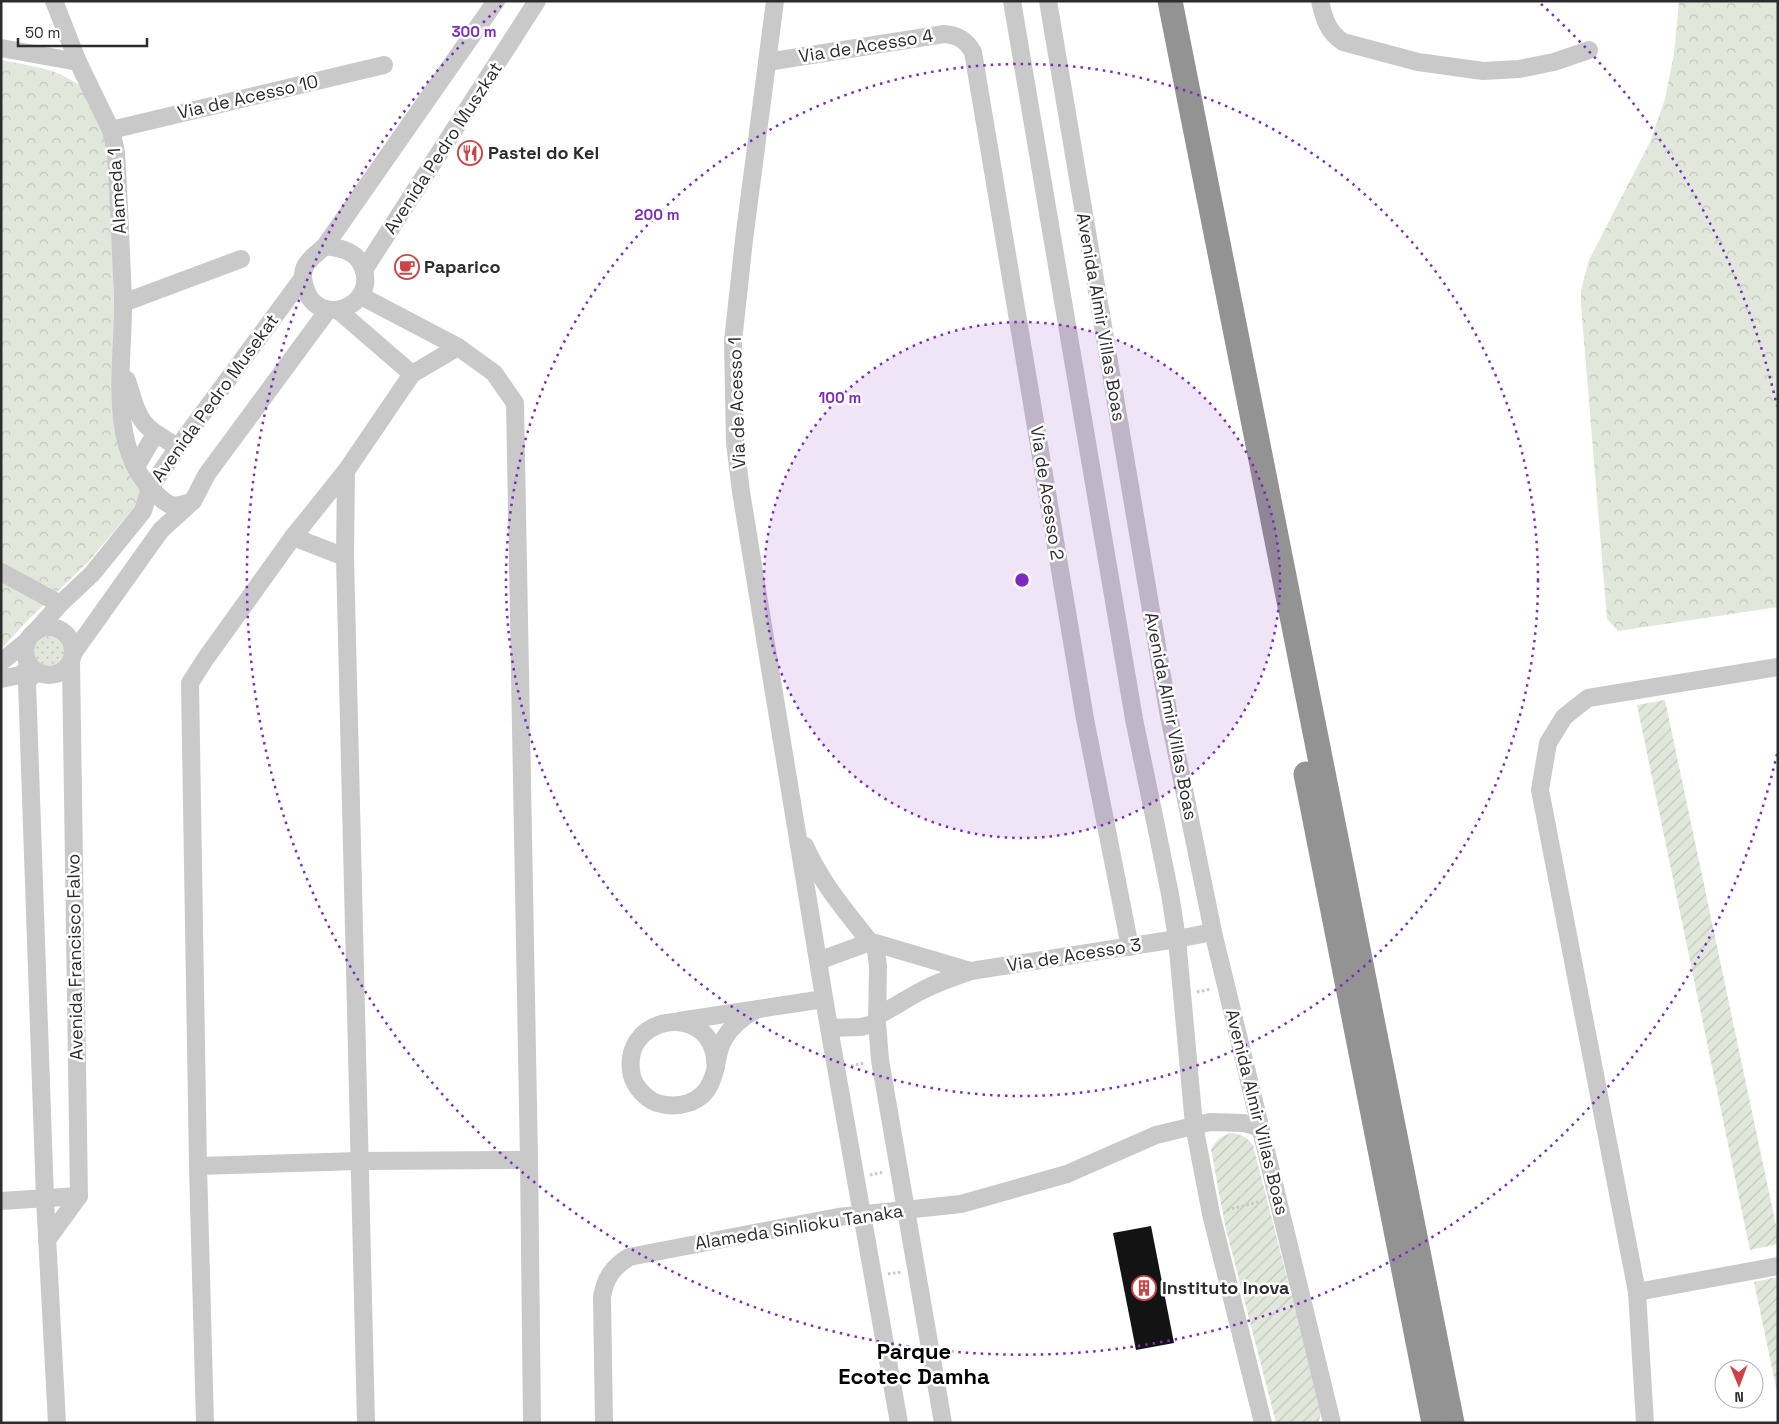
<svg xmlns="http://www.w3.org/2000/svg" width="1779" height="1424" font-family="'Space Grotesk',sans-serif">
  <defs>
    <pattern id="forest-crowns" width="20" height="18" patternUnits="userSpaceOnUse" patternTransform="scale(1.25)"><rect width="20" height="18" fill="#e1e8db"/><path d="M2 6a3 3 0 1 1 6 0M12 15a3 3 0 1 1 6 0" fill="none" stroke="#c1c7bc"/></pattern>
    <pattern id="park-dots" width="8" height="8" patternUnits="userSpaceOnUse" patternTransform="scale(1.25)"><rect width="8" height="8" fill="#e1e8db"/><path d="M2 2h.1M6 6h.1" fill="none" stroke="#c1c7bc" stroke-width="1.8" stroke-linecap="round"/></pattern>
    <pattern id="garden-furrows" width="10" height="10" patternUnits="userSpaceOnUse" patternTransform="scale(1.25)"><rect width="10" height="10" fill="#e1e8db"/><path d="M-1 1l2-2M0 10L10 0M9 11l2-2" fill="none" stroke="#c1c7bc"/></pattern>
  </defs>
  <rect width="100%" height="100%" fill="#fff"/>
  <!-- forest -->
  <g fill="url(#forest-crowns)">
    <path d="M1679,1H1778V607L1618,631L1607,619L1581,305V290L1589,260L1650,142L1665,99L1674,54Z"/>
    <path d="M1,60L37,67L55,72L71,80L86,89L98,111L110,159L117,415L145,487L139,502L88,562L28,620L1,649Z"/>
  </g>
  <!-- park -->
  <circle fill="url(#park-dots)" cx="49" cy="650" r="18"/>
  <!-- garden -->
  <g fill="url(#garden-furrows)">
    <path d="M1665,700L1778,1235V1244L1750,1250L1637,705Z"/>
    <path d="M1231,1133C1241,1134 1247,1137 1253,1145L1321,1410L1319,1423H1276L1225,1225L1211,1149C1216,1140 1221,1136 1231,1133Z"/>
    <path d="M1778,1277V1397L1754,1282Z"/>
  </g>
  <!-- building -->
  <path fill="#131313" d="M1151,1226L1174,1343L1136,1350L1113,1233Z"/>
  <g fill="none" stroke-linecap="round" stroke-linejoin="round">
    <!-- path -->
    <g stroke="#c9c9c9" stroke-width="3" stroke-dasharray="2.5 2.5" stroke-linecap="butt">
      <path d="M1197,992L1211,989"/>
      <path d="M851,1066L864,1063"/>
      <path d="M870,1175L884,1172"/>
      <path d="M1227,1210L1262,1201"/>
      <path d="M888,1274L902,1272"/>
    </g>
    <!-- minor -->
    <g stroke="#c9c9c9" stroke-width="18">
      <path d="M54,1L78,62L111,130L116,152C119,201 121,251 123,301C124,359 106,446 153,491C169,507 172,509 193,501"/>
      <path d="M775,1L744,240L733,341L735,442L741,492L818,961"/>
      <path d="M1012,1L1134,719L1170,894L1177,939L1194,1125L1211,1214L1263,1423"/>
      <path d="M1048,1L1168,711L1213,932L1332,1423"/>
      <path d="M1320,1C1324,19 1328,32 1343,42L1418,62L1483,71L1519,69L1554,62L1589,50"/>
      <path d="M1,48L78,62"/>
      <path d="M767,62L944,34C958,35 966,40 973,52L1085,719L1130,947"/>
      <path d="M111,130L384,65"/>
      <path d="M325,246C341,248 357,251 363,268C378,306 317,330 305,287C298,265 311,259 325,246L496,1"/>
      <path d="M364,270L537,1"/>
      <path d="M361,296L458,347L494,373L515,403L529,1160L532,1423"/>
      <path d="M123,303L241,259"/>
      <path d="M338,310L412,374"/>
      <path d="M127,380C140,423 139,424 178,447"/>
      <path d="M136,467L155,434"/>
      <path d="M346,471L345,557L366,1423"/>
      <path d="M293,537L345,557"/>
      <path d="M1,572L60,604"/>
      <circle cx="49" cy="651" r="24"/>
      <path d="M35,632L60,604L92,574L143,511L150,488L178,447L302,279"/>
      <path d="M74,652L161,530L193,501L207,474L328,310"/>
      <path d="M1,662L27,641"/>
      <path d="M36,671L27,682L45,1199L57,1423"/>
      <path d="M1,679L20,675L30,667"/>
      <path d="M805,846C822,884 845,910 870,942"/>
      <path d="M875,943L970,971"/>
      <path d="M877,1016C893,1008 907,998 923,990C938,982 954,977 971,971L1177,939L1213,932"/>
      <path d="M679,1021L824,999"/>
      <path d="M877,1023L861,1027L829,1028L818,961L870,942L875,943L878,966L877,1023L880,1060L943,1423"/>
      <path d="M829,1028L899,1423"/>
      <path d="M716,1067C715,1062 715,1057 714,1052C701,1002 619,1018 632,1076C635,1087 646,1099 657,1103C677,1109 702,1104 711,1082C718,1068 716,1052 724,1039C732,1025 744,1016 758,1009"/>
      <path d="M198,1166L359,1161L529,1160"/>
      <path d="M1,1201L79,1196"/>
      <path d="M47,1240L79,1196L71,663"/>
      <path d="M1637,1292L1778,1266"/>
      <path d="M205,1423L198,1166L190,683L206,658L293,537L346,471L412,374L458,347"/>
      <path d="M604,1423L602,1297C605,1278 613,1267 629,1257L838,1217L961,1204L1067,1174L1156,1135L1210,1122L1244,1123L1260,1128"/>
      <path d="M1645,1423L1637,1292L1540,790L1548,743L1564,717L1588,698L1778,667"/>
    </g>
    <!-- highway -->
    <g stroke="#939393" stroke-width="25">
      <path d="M1170,1L1452,1423"/>
      <path d="M1306,774L1434,1423"/>
    </g>
  </g>
  <!-- distance rings -->
  <circle cx="1022" cy="580" r="258" fill="#7b2cbf" fill-opacity=".12"/>
  <g fill="none" stroke="#7b2cbf" stroke-width="2.5" stroke-dasharray="2.5 5">
    <circle cx="1022" cy="580" r="258"/>
    <circle cx="1022" cy="580" r="516"/>
    <path d="M1777 754A775 775 0 1 1 503 4M1541 4A775 775 0 0 1 1777 406"/>
  </g>
  <!-- icons -->
  <defs>
    <symbol id="restaurant-ring" viewBox="-11 -11 22 22"><circle r="9.5" fill="#fff" stroke="#ce4446" stroke-width="1.5"/><path d="M-5-6h1v4h1v-4h1v4h1v-4h1v5L-1.5 .5V6h-2V.5L-5-1ZM5-6V6H3V1.5H1.5Q1.5-4 5-6Z" fill="#ce4446"/></symbol>
    <symbol id="cafe-ring" viewBox="-11 -11 22 22"><circle r="9.5" fill="#fff" stroke="#ce4446" stroke-width="1.5"/><path d="M-5.5-4.5H6V0H3Q3 3.5 0 3.5H-2.5Q-5.5 3.5-5.5 0ZM3-3.2v2h1.7v-2ZM-6 4.5H4V6H-6Z" fill="#ce4446"/></symbol>
    <symbol id="building-ring" viewBox="-11 -11 22 22"><circle r="9.5" fill="#fff" stroke="#ce4446" stroke-width="1.5"/><path d="M-4-6H4V6H1V3H-1V6H-4ZM-2.5-4.3h1.7v1.8h-1.7ZM.8-4.3h1.7v1.8H.8ZM-2.5-1h1.7V.8h-1.7ZM.8-1h1.7V.8H.8Z" fill="#ce4446"/></symbol>
  </defs>
  <g fill-rule="evenodd">
    <use href="#restaurant-ring" x="456" y="139" width="28" height="28"/>
    <use href="#cafe-ring" x="393" y="253" width="28" height="28"/>
    <use href="#building-ring" x="1130" y="1274" width="28" height="28"/>
  </g>
  <g text-anchor="middle" stroke-width="5" stroke-linejoin="round" paint-order="stroke">
    <!-- street labels -->
    <g font-size="18" fill="#2c2c2c" stroke="#fff">
      <text transform="translate(866 46) rotate(-9)" y="6">Via de Acesso 4</text>
      <text transform="translate(248 97) rotate(-13)" y="6">Via de Acesso 10</text>
      <text transform="translate(443 148) rotate(-57)" y="6">Avenida Pedro Muszkat</text>
      <text transform="translate(117 191) rotate(-94)" y="6">Alameda 1</text>
      <text transform="translate(1101 317) rotate(80)" y="6">Avenida Almir Villas Boas</text>
      <text transform="translate(215 398) rotate(-54)" y="6">Avenida Pedro Musekat</text>
      <text transform="translate(737 403) rotate(-92)" y="6">Via de Acesso 1</text>
      <text transform="translate(1047 493) rotate(81)" y="6">Via de Acesso 2</text>
      <text transform="translate(1171 716) rotate(79)" y="6">Avenida Almir Villas Boas</text>
      <text transform="translate(1074 955) rotate(-9)" y="6">Via de Acesso 3</text>
      <text transform="translate(75 957) rotate(-91)" y="6">Avenida Francisco Falvo</text>
      <text transform="translate(1257 1112) rotate(76)" y="6">Avenida Almir Villas Boas</text>
      <text transform="translate(799 1227) rotate(-9)" y="6">Alameda Sinlioku Tanaka</text>
    </g>
    <!-- poi labels -->
    <g font-size="18" font-weight="bold" fill="#2c2c2c" stroke="#fff" text-anchor="start">
      <text x="488" y="159">Pastel do Kel</text>
      <text x="424" y="273">Paparico</text>
      <text x="1162" y="1294">Instituto Inova</text>
    </g>
    <!-- district labels -->
    <g font-size="22" font-weight="bold" fill="#000" stroke="#fff">
      <text x="914" y="1359">Parque<tspan x="914" dy="25">Ecotec Damha</tspan></text>
    </g>
  </g>
  <circle cx="1022" cy="580" r="8" fill="#7b2cbf" stroke="#fff" stroke-width="2.5"/>
  <g font-size="15" text-anchor="middle" font-weight="bold" fill="#7b2cbf" stroke="#fff" stroke-width="5" stroke-linejoin="round" paint-order="stroke">
    <text x="474" y="37">300 m</text>
    <text x="657" y="220">200 m</text>
    <text x="840" y="403">100 m</text>
  </g>
  <!-- border -->
  <rect width="1779" height="1424" fill="none" stroke="#2c2c2c" stroke-width="5"/>
  <!-- north arrow -->
  <g transform="translate(1739 1384) rotate(179)"><circle r="24" fill="#ffffff" stroke="#ababab"/>
  <path d="M0-4L9 19L0 12L-9 19Z" fill="#ce4446"/>
  <text y="-8" font-size="14" font-weight="bold" text-anchor="middle" fill="#2c2c2c">N</text>
  </g>
  <!-- scale -->
  <path d="M18 38v8h129v-8" fill="none" stroke="#2c2c2c" stroke-width="2.5"/>
  <text x="25" y="38" font-size="15" fill="#2c2c2c" stroke="#ffffff" stroke-width="4" paint-order="stroke">50 m</text>
</svg>
